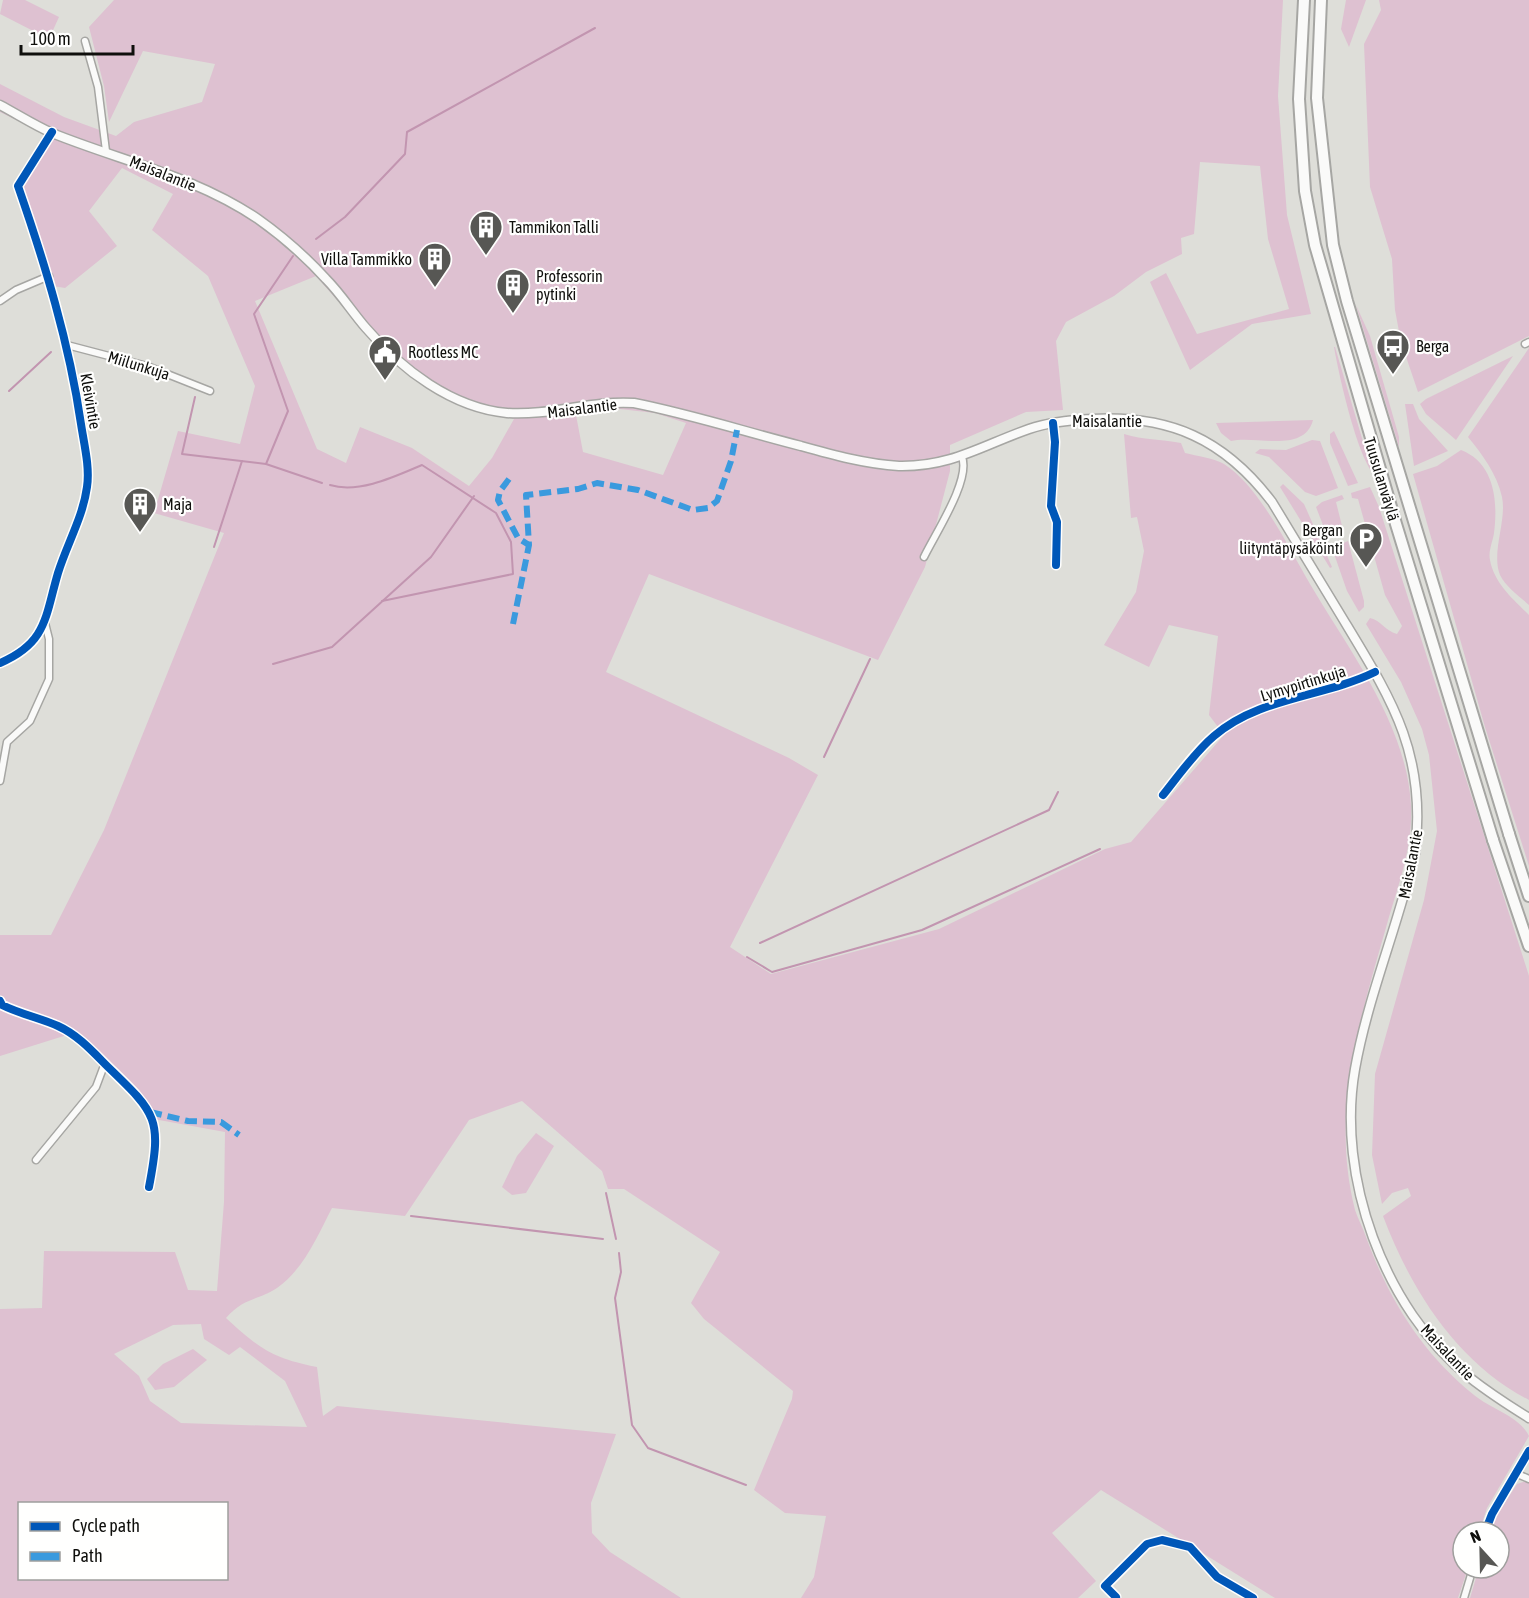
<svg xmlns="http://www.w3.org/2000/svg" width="1529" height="1598" font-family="'Asap Condensed',sans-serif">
  <rect width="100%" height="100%" fill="#deded9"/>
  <!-- green -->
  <g fill="#dec1d1" fill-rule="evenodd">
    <path d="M3,0H25L59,17L49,39L0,14Z"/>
    <path d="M114,0H1283L1278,96L1287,215L1311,314L1252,324L1190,370L1150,282L1166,273L1197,334L1289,309L1268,239L1260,166L1200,162L1194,234L1181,238L1182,254L1146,272L1114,296L1066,322L1056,341L1063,410L1026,412L950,445V471L925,567L878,660L649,574L606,672L789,758L818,775L730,947L771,974L939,929L1105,849L1131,842L1224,735L1209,715L1218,636L1169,625L1149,667L1104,645L1136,592L1144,551L1137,517L1131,518L1124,434C1144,440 1160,439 1181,443L1185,453C1197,456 1214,458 1224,464C1259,486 1289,548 1310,584C1350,652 1407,725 1411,806C1413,847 1398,886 1387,924C1360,1019 1330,1111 1355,1210C1358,1219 1363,1228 1366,1237C1389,1300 1422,1353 1474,1395C1491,1409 1519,1416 1529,1436L1487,1508L1479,1532H1463V1568H1468L1458,1598H1275L1101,1490L1052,1533L1096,1581L1078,1598H801L814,1577L826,1516L785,1513L754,1490L792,1399L793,1391L704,1319L691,1303L720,1252L624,1189H608L602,1171L522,1101L469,1120L405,1216L332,1208C318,1235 304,1269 277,1288C257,1301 245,1297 226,1318C260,1349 272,1358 317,1367L323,1416L337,1406L616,1434L591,1503L592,1533L610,1552L681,1598H0V1309L42,1308L44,1251L175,1252L188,1290L217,1291L224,1202L225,1132L148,1118L128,1088L67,1035L0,1056V935H51L104,830L224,533L154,513L178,431L240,444L255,386L208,276L152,230L173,194L122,168L89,211L117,246L65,288L53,286L20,187L51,137L0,112V84L64,117L116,136L134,122L202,102L215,64L143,51L109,122L104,86L89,27ZM316,276C360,326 409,385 473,410C486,415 501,416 514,419L492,458L469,486L412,448L360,427L346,463L317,449L255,301ZM611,408L655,413L686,423L663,475L583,452L576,415ZM201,1324L204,1339L229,1355L240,1347L285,1381L307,1427L181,1423L150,1401L139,1376L114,1354L173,1325ZM20,1504H226V1578H20Z"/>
    <path d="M1346,0H1366L1349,47L1341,29Z"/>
    <path d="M1379,0H1529V336L1418,392L1401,342L1395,310L1392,259L1370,187L1364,44L1381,10Z"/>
    <path d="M1356,305L1370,336L1399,437V447Z"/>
    <path d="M1334,347H1335L1372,472C1356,451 1339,376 1334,347Z"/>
    <path d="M1529,348V605C1519,596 1506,587 1500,575C1491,552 1507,521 1502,497C1497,474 1482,454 1468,437Z"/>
    <path d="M1513,356L1456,440L1426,414L1420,404L1426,399Z"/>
    <path d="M1405,404H1413L1419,419L1448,451L1414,466Z"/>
    <path d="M1313,420C1304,454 1256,435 1231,441L1221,433L1216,423Z"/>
    <path d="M1334,431L1358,483L1348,486L1330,443V434Z"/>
    <path d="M1312,440L1320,441L1338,488L1316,496L1305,492L1269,457L1255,453L1260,449L1286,450Z"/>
    <path d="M1461,450C1495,463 1498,502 1494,533C1493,541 1488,551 1490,560C1494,583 1513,599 1529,615V866L1485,727L1413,474L1437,466Z"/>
    <path d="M1283,484L1304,504L1332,567L1330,568L1280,487Z"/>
    <path d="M1370,487L1379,507L1529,976V1400C1457,1363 1411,1290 1383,1216L1411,1196L1408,1188L1392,1193L1382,1204L1372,1155L1375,1074L1424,900L1437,831L1429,755L1422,729L1401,682L1366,624L1370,618C1381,620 1385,631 1397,634L1402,626L1385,595L1358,499L1352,498L1351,493Z"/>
    <path d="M1342,495L1344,499L1336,502L1344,534L1328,538L1316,507L1322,502Z"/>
    <path d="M1348,541L1364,601V607L1359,612L1347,591L1332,548Z"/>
    <path d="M536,1133L554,1146L526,1193L512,1195L502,1187L517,1156Z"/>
    <path d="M193,1349L207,1360L174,1387L155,1390L147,1379L163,1364Z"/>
    <path d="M1526,1481L1529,1483V1598H1470L1479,1568H1499V1532H1490L1496,1516L1517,1484Z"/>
  </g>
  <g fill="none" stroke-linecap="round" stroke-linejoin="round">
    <!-- stream -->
    <g stroke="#c295b0" stroke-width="2">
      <path d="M316,239L345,217L405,154L407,132L595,28"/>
      <path d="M9,391L51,352"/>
      <path d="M195,397L182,454L266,464L322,483"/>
      <path d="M266,464L288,411L254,314L293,256"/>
      <path d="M330,485C359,494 396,476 422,465L496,513L511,542L513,574L382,601"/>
      <path d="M214,547L242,461"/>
      <path d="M273,664L332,647L431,557L474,496"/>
      <path d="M824,757L870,659"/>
      <path d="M760,943L1049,810L1058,792"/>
      <path d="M747,957L772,972L922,930L1100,849"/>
      <path d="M606,1193L616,1239"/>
      <path d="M411,1216L603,1239"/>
      <path d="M619,1253L621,1272L615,1298L632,1425L648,1448L746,1485"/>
    </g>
    <defs>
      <g id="minor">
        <path d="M85,41L98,87L106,151"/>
        <path d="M0,301L16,290L49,276"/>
        <path d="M1525,344L1529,342"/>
        <path d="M67,345L147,366L210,391"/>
        <path d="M1053,423L1055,442L1051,506L1057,522L1056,565"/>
        <path d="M924,557C935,534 971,480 962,457"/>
        <path d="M0,663C47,643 45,617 58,573C67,544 83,517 87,487C90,467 84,444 81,424C69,342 45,264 18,186L52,132"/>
        <path d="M0,781L7,742L30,721L49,679V639L45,623"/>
        <path d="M1163,795C1179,775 1195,752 1214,736C1259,697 1324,697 1375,672"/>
        <path d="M0,1001L2,1005C20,1014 40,1018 58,1026C78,1035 93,1052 108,1067C157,1114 162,1119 149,1187"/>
        <path d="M36,1160L96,1087L105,1063"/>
        <path d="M1515,1473L1529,1479"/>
        <path d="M1485,1532L1492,1514L1529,1451"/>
        <path d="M1116,1597L1105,1586L1147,1544L1162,1540L1190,1547L1217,1577L1253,1598"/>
        <path d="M1464,1598L1473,1568"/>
      </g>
      <path id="secondary" d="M0,105C17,114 34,125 52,133C121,161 195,176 258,219C282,236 306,257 326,279C341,294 352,312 366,328C401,369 452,408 507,413C550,416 592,400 634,403C690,414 746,432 801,446C833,455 866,464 899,466C951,467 983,445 1029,429C1049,422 1070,420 1092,419C1170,415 1224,439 1272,502C1296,541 1319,580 1343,619C1392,700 1427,754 1415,853C1398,926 1368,996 1355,1069C1336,1176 1384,1309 1469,1377C1488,1392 1508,1405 1529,1418"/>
      <g id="trunk">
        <path d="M1304,0L1299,99L1305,191L1315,245L1396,524L1493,840"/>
        <path d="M1321,0L1317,98L1333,245L1347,301L1509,834"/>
      </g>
      <g id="motorway">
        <path d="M1509,834L1529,896"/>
        <path d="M1493,840L1529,946"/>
      </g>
    </defs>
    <!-- minor casing -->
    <use href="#minor" stroke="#a6a6a3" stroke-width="9"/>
    <!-- secondary casing -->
    <use href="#secondary" stroke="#a6a6a3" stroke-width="11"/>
    <!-- trunk casing -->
    <use href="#trunk" stroke="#a6a6a3" stroke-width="14"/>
    <!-- motorway casing -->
    <use href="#motorway" stroke="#a6a6a3" stroke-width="14"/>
    <!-- minor -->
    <use href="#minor" stroke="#fafaf9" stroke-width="6"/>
    <!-- secondary -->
    <use href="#secondary" stroke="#fafaf9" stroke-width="8"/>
    <!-- trunk -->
    <use href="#trunk" stroke="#fafaf9" stroke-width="10"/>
    <!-- motorway -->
    <use href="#motorway" stroke="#fafaf9" stroke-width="10"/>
    <!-- quiet -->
    <g stroke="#3a9ade" stroke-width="6" stroke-dasharray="12 6" stroke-linecap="butt">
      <path d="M509,479L500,491L498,500L518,538L529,545"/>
      <path d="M513,624L529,545L526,495L578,489L597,483L638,490L693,510L708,508L717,501L731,461L737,430"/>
      <path d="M150,1112L188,1121L221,1122L239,1135"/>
    </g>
    <defs>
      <g id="cycleway">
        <path d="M1053,423L1055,442L1051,506L1057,522L1056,565"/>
        <path d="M0,663C47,643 45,617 58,573C67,544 83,517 87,487C90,467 84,444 81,424C69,342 45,264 18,186L52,132"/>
        <path d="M1163,795C1179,775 1195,752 1214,736C1259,697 1324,697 1375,672"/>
        <path d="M0,1001L2,1005C20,1014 40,1018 58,1026C78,1035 93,1052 108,1067C157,1114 162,1119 149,1187"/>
        <path d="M1485,1532L1492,1514L1529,1451"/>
        <path d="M1116,1597L1105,1586L1147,1544L1162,1540L1190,1547L1217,1577L1253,1598"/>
      </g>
    </defs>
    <!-- cycleway casing -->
    <use href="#cycleway" stroke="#fffffe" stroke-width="11"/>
    <!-- cycleway -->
    <use href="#cycleway" stroke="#0057b8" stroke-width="8"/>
  </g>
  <!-- icons -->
  <defs>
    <symbol id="building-pin" viewBox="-11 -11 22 30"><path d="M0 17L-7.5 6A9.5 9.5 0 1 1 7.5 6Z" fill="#575754" stroke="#fffffe"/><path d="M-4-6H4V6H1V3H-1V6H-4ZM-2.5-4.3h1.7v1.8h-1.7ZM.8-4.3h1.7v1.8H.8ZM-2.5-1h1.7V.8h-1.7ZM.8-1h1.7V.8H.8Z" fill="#fff"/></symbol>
    <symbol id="bus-pin" viewBox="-11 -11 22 30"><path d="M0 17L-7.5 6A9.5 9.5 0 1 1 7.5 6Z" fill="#575754" stroke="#fffffe"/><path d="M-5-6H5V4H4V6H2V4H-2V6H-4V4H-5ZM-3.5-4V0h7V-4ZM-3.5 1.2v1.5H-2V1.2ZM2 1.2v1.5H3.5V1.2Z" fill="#fff"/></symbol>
    <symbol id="civic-pin" viewBox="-11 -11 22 30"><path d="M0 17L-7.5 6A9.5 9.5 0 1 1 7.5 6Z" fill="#575754" stroke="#fffffe"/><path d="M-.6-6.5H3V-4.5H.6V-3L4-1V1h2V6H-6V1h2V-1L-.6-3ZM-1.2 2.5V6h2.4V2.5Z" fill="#fff"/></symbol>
    <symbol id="parking-pin" viewBox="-11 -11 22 30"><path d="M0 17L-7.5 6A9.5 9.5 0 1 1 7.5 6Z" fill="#575754" stroke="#fffffe"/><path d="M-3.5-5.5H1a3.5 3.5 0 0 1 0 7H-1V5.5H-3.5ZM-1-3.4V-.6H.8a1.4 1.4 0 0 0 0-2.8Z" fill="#fff"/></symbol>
  </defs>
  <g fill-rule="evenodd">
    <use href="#building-pin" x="467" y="208" width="38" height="52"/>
    <use href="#building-pin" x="416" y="240" width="38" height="52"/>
    <use href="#building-pin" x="494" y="266" width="38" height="52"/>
    <use href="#bus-pin" x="1374" y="327" width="38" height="52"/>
    <use href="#civic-pin" x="366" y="333" width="38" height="52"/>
    <use href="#building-pin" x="121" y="485" width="38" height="52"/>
    <use href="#parking-pin" x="1347" y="520" width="38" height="52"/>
  </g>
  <g text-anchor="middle" stroke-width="4.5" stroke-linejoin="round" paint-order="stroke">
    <!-- street labels -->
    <g font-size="16" fill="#0f0f0c" stroke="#fffffe">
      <text transform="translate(163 173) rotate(22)" y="6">Maisalantie</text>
      <text transform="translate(139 365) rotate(17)" y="6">Miilunkuja</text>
      <text transform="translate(91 401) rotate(80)" y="6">Kleivintie</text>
      <text transform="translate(582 408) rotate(-7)" y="6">Maisalantie</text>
      <text x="1107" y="427">Maisalantie</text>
      <text transform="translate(1382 479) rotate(73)" y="6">Tuusulanväylä</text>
      <text transform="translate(1303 683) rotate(-17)" y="6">Lymypirtinkuja</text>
      <text transform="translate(1410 864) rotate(-79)" y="6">Maisalantie</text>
      <text transform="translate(1448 1352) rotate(47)" y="6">Maisalantie</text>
    </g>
    <!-- poi labels -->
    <g font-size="16" fill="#0f0f0c" stroke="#fffffe" text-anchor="start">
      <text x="509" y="233">Tammikon Talli</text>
      <text x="412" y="265" text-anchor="end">Villa Tammikko</text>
      <text x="536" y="282">Professorin<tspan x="536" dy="18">pytinki</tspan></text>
      <text x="1416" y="352">Berga</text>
      <text x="408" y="358">Rootless MC</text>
      <text x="163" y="510">Maja</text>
      <text x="1343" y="536" text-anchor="end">Bergan<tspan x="1343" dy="18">liityntäpysäköinti</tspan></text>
    </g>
  </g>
  <!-- legend -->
  <rect x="18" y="1502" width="210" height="78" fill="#fffffe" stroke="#9f9f9d" stroke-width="1.5"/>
  <rect x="30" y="1522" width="30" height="9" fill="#0057b8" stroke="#9f9f9d" stroke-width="1.5"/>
  <text x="72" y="1532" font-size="18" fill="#0f0f0c">Cycle path</text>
  <rect x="30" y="1552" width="30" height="9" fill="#3a9ade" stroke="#9f9f9d" stroke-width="1.5"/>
  <text x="72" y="1562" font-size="18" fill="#0f0f0c">Path</text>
  <!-- north arrow -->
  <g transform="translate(1481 1550) rotate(338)"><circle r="28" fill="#fffffe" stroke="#9f9f9d" stroke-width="1.5"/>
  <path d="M0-4.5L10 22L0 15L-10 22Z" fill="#575754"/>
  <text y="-9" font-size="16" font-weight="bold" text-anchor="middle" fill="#0f0f0c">N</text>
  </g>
  <!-- scale -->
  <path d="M21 45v9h112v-9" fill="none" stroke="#0f0f0c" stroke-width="3"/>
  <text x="30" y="45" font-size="18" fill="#0f0f0c" stroke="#fffffe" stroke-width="4.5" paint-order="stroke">100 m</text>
</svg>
